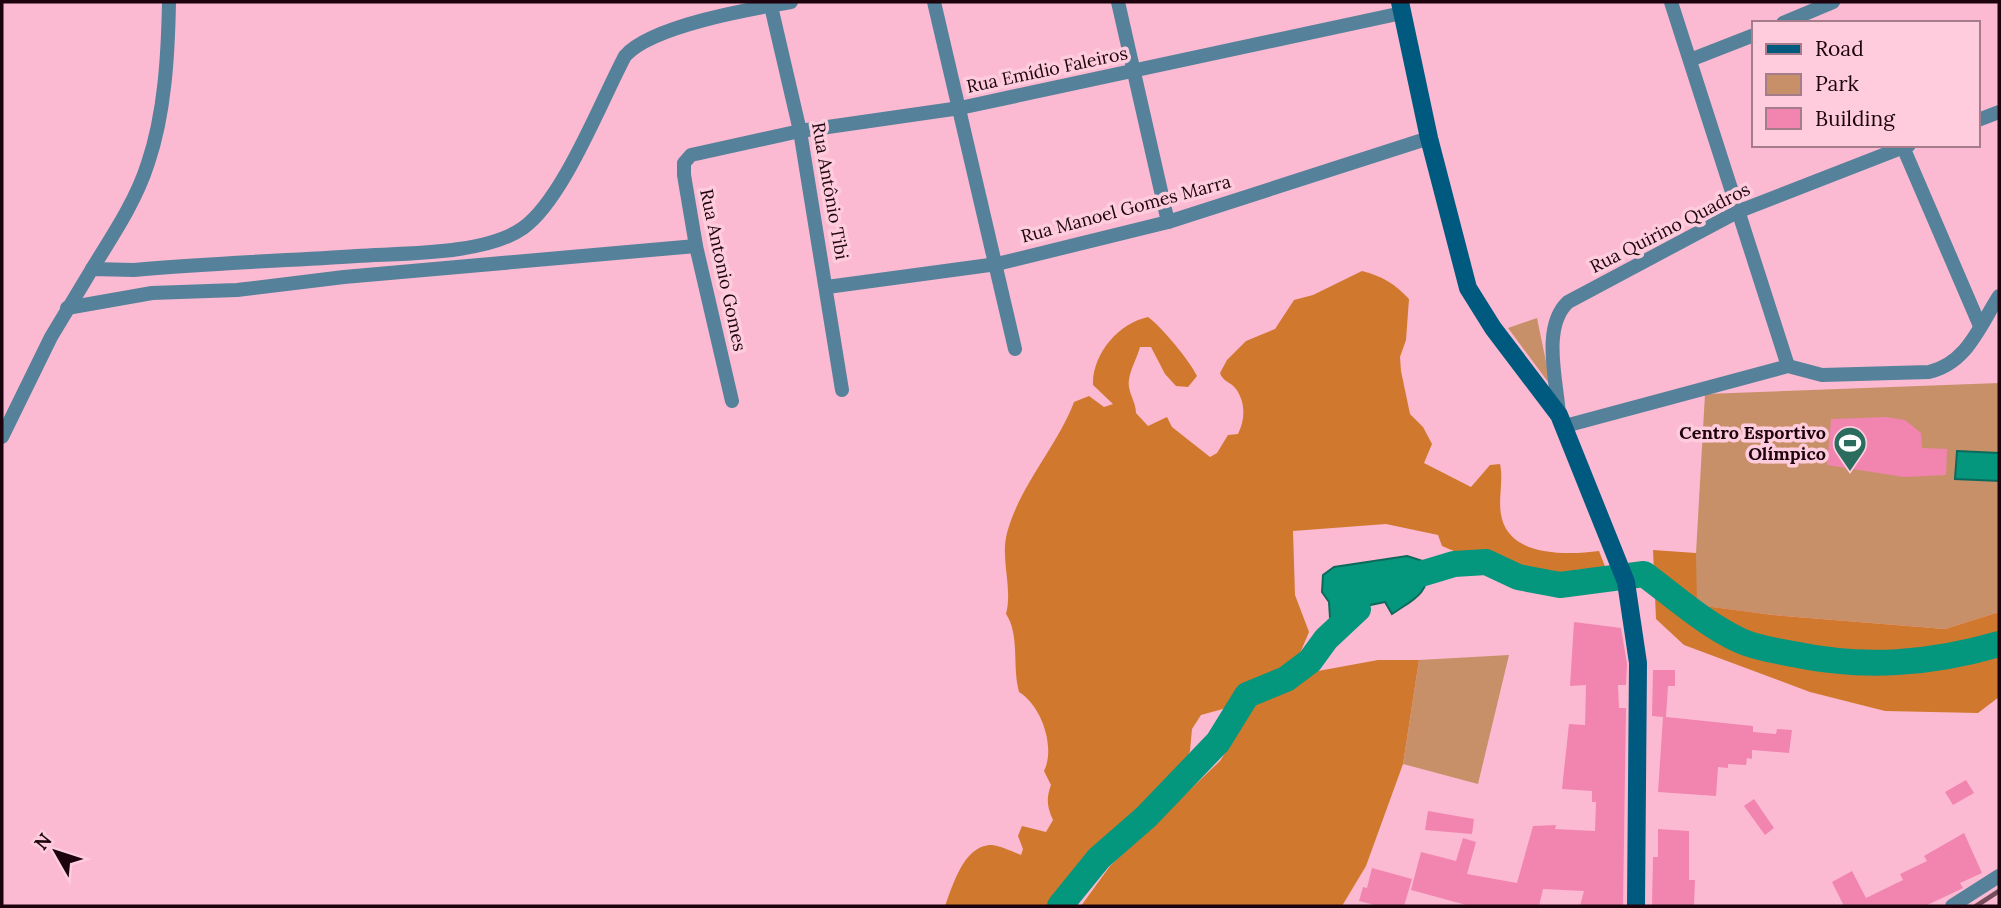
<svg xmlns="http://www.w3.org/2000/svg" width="2001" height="908" font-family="Lora,serif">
  <rect width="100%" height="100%" fill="#fbbad1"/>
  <!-- green -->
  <g fill="#c89069">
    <path d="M1537,318L1551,386L1508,328Z"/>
    <path d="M1999,383V612L1945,629L1773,615L1696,605V553L1705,394Z"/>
    <path d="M1509,655L1478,784L1403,764L1419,660Z"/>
  </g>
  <!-- forest -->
  <g fill="#d1782f">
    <path d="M1362,271C1382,276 1395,284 1409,299L1406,340L1400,357L1401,371L1410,414L1423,427L1432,444L1424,463L1471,487L1490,465L1500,464C1504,482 1497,501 1502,519C1512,557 1568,555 1599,551L1606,569L1584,574H1547L1517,568L1494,558L1463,555L1442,546L1438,535L1386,524L1293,531L1295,595L1309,632L1298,658L1291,665L1239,688L1230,707L1201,715L1192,729L1190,751L1183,766L1138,812L1091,852L1079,878L1055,906H945C953,885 963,848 989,845C998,844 1013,852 1021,855L1023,849L1018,836L1022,826L1046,832L1053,820C1047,807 1046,798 1051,785L1044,771C1056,747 1041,705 1019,692C1012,666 1020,635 1006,614C1013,587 1000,560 1007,533C1020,485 1057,447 1074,402L1089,396L1104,407L1113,404L1093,385C1092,354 1119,323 1148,317C1161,326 1190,361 1197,376L1188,387L1176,386L1165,374L1151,347H1140C1137,358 1130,370 1129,380C1127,392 1136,401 1136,413L1148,426L1167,417L1172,427L1210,457L1217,453L1228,435L1238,434C1245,420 1246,403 1236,389C1231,382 1223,382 1220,373L1227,360L1246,341L1275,329L1294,300L1313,295Z"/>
    <path d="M1653,550L1696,553L1697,605L1773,615L1945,629L1999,612V697L1978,713L1885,711L1810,692L1684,645L1656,619Z"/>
    <path d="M1378,660H1419L1403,764L1366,866L1342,906H1081L1110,866L1220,761L1257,702L1318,671Z"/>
  </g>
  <!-- water -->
  <g fill="#05967e" stroke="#0c6a5c" stroke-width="2">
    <path d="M1957,451L1999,453V481L1955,479Z"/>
    <path d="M1407,556L1423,561L1428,567C1429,595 1412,600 1392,614L1385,602L1361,607L1349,623L1331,634L1329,602L1322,592L1323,575L1334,567Z"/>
  </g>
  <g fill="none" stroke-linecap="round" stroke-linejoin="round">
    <!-- river -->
    <g stroke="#05967e" stroke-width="26">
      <path d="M1394,582L1454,564L1486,562L1518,577L1560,585L1644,574C1675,597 1706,625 1741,641C1757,648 1776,651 1793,654C1864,669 1930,664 1999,644"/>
      <path d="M1060,906L1099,858L1146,817L1218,742L1247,695L1286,679L1310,661L1326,639L1358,609"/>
    </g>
  </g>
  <!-- building -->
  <g fill="#f185af">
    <path d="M1886,417L1905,420L1921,433L1922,448L1947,449L1946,475L1904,477L1827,465L1831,419Z"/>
    <path d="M1574,622L1621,628L1627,664L1626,685H1618L1619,708H1626L1623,906H1580L1584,891L1543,889L1539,906H1470L1411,890L1421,852L1456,861L1463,838L1476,842L1467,874L1517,883L1533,826L1556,825L1555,829L1595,831L1596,802H1592V791L1562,789L1569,724L1585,725L1586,685L1570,686Z"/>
    <path d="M1653,670H1675V686H1668L1666,717L1753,726V732L1776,734L1777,729L1792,730L1789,753L1752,750V759L1747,758L1746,765L1728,764V768L1718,767L1716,796L1658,792L1663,717L1652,716Z"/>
    <path d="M1966,780L1974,793L1953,805L1945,792Z"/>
    <path d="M1754,799L1774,828L1765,835L1744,806Z"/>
    <path d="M1428,811L1474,819L1472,834L1425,830Z"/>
    <path d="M1658,829L1689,831V880H1695L1694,906H1652L1653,857H1658Z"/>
    <path d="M1964,833L1982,873L1960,883L1963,888L1959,890L1925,906H1844L1832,882L1852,871L1866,898L1903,880L1900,874L1927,861L1924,856Z"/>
    <path d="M1372,868L1412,879L1404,906H1379L1359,901L1363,887L1367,888Z"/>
  </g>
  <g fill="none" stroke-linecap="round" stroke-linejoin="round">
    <!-- street -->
    <g stroke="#55819b" stroke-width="14">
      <path d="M770,2L800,131L842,390"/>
      <path d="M934,2L1015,349"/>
      <path d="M1118,2L1168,222"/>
      <path d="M1671,2L1788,366"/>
      <path d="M1783,23L1833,2"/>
      <path d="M1690,60L1754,35"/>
      <path d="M1978,120L1999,112"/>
      <path d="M1903,147L1980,326"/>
      <path d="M92,269C113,235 136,201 148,163C165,113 168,54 169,2"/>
      <path d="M827,287L997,264L1168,222L1429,138"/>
      <path d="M67,308L152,293L237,290L344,277L696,246"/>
      <path d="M732,401L696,246L684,175V163L691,155L800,131L960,108L1402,13"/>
      <path d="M1559,415C1557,382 1541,327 1568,302L1737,212L1909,145"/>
      <path d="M1565,426L1788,366L1822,375L1929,372C1967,363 1979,327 1999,296"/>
      <path d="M2,437L51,337L92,269L134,270C208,263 283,261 357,256C402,253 485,255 523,228C563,200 601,101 625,56C651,26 750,9 791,2"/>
      <path d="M1952,906L1999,876"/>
    </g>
    <!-- secondary -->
    <path stroke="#005a80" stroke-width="18" d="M1400,2L1429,138L1468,288L1493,328L1559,415L1626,582L1638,663L1636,906"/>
    <!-- rail -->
    <path stroke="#764d5c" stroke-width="4.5" d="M1976,906L1999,891"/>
  </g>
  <!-- icons -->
  <defs>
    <symbol id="stadium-pin" viewBox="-11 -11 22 30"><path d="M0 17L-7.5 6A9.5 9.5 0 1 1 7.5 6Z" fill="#2a6d5e" stroke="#feccdd"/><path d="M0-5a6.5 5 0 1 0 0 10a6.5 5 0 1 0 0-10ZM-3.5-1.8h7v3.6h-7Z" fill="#fff"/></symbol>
  </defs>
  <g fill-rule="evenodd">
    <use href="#stadium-pin" x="1831" y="424" width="38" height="52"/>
  </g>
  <g text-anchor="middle" stroke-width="7" stroke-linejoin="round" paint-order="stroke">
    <!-- street labels -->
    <g font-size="18" fill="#1c030d" stroke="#feccdd">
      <text transform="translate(1047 70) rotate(-12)" y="6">Rua Emídio Faleiros</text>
      <text transform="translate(830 191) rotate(80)" y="6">Rua Antônio Tibi</text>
      <text transform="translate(1126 209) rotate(-15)" y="6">Rua Manoel Gomes Marra</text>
      <text transform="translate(1670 228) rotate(-27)" y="6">Rua Quirino Quadros</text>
      <text transform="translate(723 270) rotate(78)" y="6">Rua Antonio Gomes</text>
    </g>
    <!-- poi labels -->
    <g font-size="18" font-weight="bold" fill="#1c030d" stroke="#feccdd" text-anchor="end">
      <text x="1826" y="439">Centro Esportivo<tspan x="1826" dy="21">Olímpico</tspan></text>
    </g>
  </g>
  <!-- border -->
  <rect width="2001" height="908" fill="none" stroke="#1c030d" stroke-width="7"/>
  <!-- legend -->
  <rect x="1752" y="21" width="228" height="126" fill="#feccdd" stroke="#a47c8a" stroke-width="2"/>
  <rect x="1766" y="44" width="35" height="10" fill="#005a80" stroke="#a47c8a" stroke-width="2"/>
  <text x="1815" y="56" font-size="21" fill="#1c030d">Road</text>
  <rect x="1766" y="74" width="35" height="21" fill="#c89069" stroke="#a47c8a" stroke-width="2"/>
  <text x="1815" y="91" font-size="21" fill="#1c030d">Park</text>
  <rect x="1766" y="108" width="35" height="21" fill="#f185af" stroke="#a47c8a" stroke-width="2"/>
  <text x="1815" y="126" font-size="21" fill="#1c030d">Building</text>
  <!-- north arrow -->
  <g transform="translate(56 852) rotate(309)" stroke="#feccdd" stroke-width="5" paint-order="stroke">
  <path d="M0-5L12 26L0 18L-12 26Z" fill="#1c030d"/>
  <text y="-10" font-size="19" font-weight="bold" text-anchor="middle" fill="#1c030d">N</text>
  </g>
</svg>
